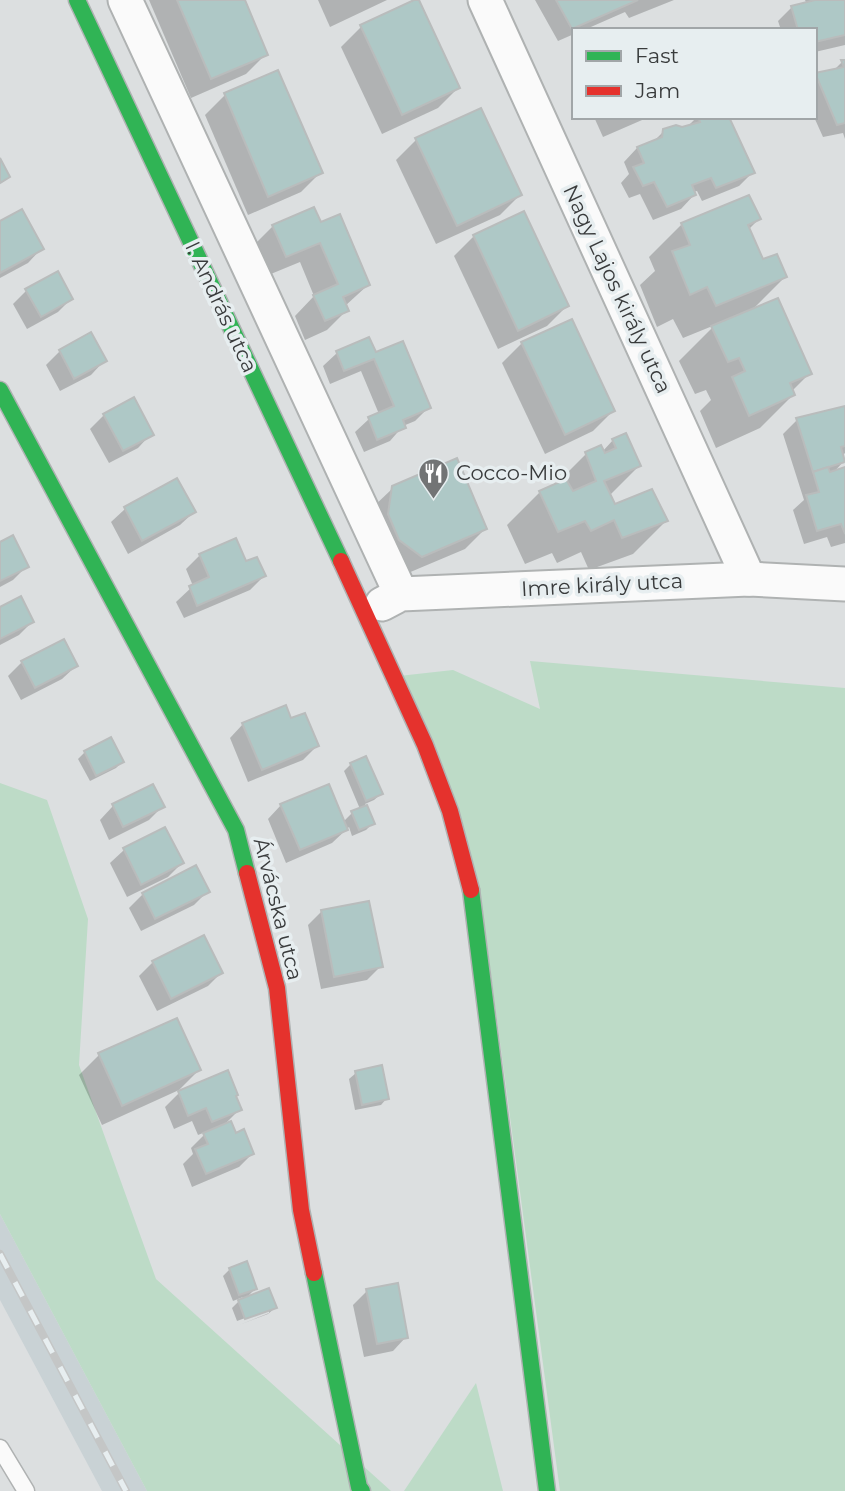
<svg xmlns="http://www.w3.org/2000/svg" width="845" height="1491" font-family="Montserrat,sans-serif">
  <rect width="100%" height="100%" fill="#dcdfe0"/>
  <!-- built -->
  <path fill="#c9d2d5" d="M0,1214L147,1491H102L0,1300Z"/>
  <!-- green -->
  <g fill="#bddbc7">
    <path d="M530,661L845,688V1491H560L479,885L399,676L453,670L540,709Z"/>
    <path d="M0,783L47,800L88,919L79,1065L156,1279L391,1491H147L0,1214Z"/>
    <path d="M476,1383L503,1491H404Z"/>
  </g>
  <!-- shadow -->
  <g fill="#0003">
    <path d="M149,0H243L266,54L246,74L191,98Z"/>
    <path d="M318,0H387L330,27Z"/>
    <path d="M535,0H674L629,18L625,12L584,30H574V34L558,41Z"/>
    <path d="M805,0H845V45L815,52V30H781L778,21L792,7L807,4Z"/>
    <path d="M361,27L458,88L438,108L382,134L341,47Z"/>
    <path d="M845,61V139L843,133L823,137L814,117L815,75L833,71L842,62Z"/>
    <path d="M277,72L320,173L301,192L248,215L205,115L225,95Z"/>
    <path d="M594,117H649L603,137Z"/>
    <path d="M697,117H727L753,172L739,186L702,201L697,191L693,192L694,195L681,209L653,220L640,194L629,198L621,183L629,174L624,162L637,148L653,142L664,131L686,128Z"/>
    <path d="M416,140L520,195L500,215L436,244L396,160Z"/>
    <path d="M759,219L748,230L762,262L785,277L751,311L810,373L792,391L793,395L760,428L716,448L700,411L711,400L706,390L695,394L679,361L715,325L683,338L673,319L657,327L640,285L655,271L649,257L682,224Z"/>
    <path d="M0,223L41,249L28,263L0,278Z"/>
    <path d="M320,224L368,285L345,306L347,310L327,330L305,340L295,316L314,296L300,262L266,276L253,246L273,226Z"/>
    <path d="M474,236L567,306L547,326L498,349L454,256Z"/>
    <path d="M27,290L71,299L58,312L27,329L13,304Z"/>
    <path d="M368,339L375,355L429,407L415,421L403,426L390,441L364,452L355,432L369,419L379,414L361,371L330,384L323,366L337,353Z"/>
    <path d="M522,343L613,411L593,431L545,454L502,363Z"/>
    <path d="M60,351L104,361L91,375L60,391L46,365Z"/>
    <path d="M845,408V453L842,456L844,461L833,473L845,469V543L831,547L827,537L804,544L793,510L804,500L783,434L797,420Z"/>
    <path d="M104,415L151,434L138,448L109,463L90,429Z"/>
    <path d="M613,440L639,466L609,496L614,506L666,521L633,554L589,570L581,552L557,563L552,553L525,564L507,525L540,492L553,487L586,454L602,452Z"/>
    <path d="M393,488L485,529L465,549L401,576L372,508Z"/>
    <path d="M125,509L194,512L180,525L128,554L111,522Z"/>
    <path d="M0,544L27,566L13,580L0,587Z"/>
    <path d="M200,555L245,564L264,576L250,590L184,618L176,602L193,586L186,569Z"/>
    <path d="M0,609L32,622L19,635L0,645Z"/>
    <path d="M22,662L76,666L62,679L21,700L8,676Z"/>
    <path d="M290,720L317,746L303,760L248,782L230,738L243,724Z"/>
    <path d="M85,752L122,762L116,768L90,781L78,759Z"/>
    <path d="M351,764L381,794L374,800L365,804L373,823L366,830L352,836L349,827L332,843L286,863L268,819L281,805L343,822L352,813L360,809L344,771Z"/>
    <path d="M113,806H163L149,820L109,840L100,820Z"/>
    <path d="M124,850L182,863L168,877L127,897L110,863Z"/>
    <path d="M207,892L194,905L141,931L129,908L143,894Z"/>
    <path d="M321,912L381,966L367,980L321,989L308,925Z"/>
    <path d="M153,962L221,973L208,986L157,1011L139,976Z"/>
    <path d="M99,1055L199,1070L179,1090L102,1125L79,1075Z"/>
    <path d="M227,1073L240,1109L223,1126L235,1135L252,1154L239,1167L192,1187L183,1164L193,1154L191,1148L208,1131L198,1135L192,1121L174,1129L165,1107L179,1093Z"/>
    <path d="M356,1073L387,1098L381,1105L355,1110L349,1079Z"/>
    <path d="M230,1269L255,1289L245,1299L275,1308L268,1314L239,1325L269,1313V1309L237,1321L232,1308L243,1297L233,1301L223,1276Z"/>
    <path d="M367,1291L406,1337L393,1351L364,1357L353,1305Z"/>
  </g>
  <!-- building -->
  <g fill="#aec8c6" stroke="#b9bcbc" stroke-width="2">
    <path d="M177,0H245L268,55L211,79Z"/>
    <path d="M414,0H419L460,88L402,115L360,25Z"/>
    <path d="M556,0H638L572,29Z"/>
    <path d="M815,0H845V35L815,42V30H798L791,6Z"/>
    <path d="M841,60H845V123L837,125L815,73L844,67Z"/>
    <path d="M278,70L323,173L268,197L224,93Z"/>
    <path d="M481,108L522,195L457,226L415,138Z"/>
    <path d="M698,117H729L755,173L716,188L711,178L692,185L696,195L667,207L654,182L643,186L633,167L644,163L637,147L662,137L663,129L676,125L682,127L700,122Z"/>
    <path d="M0,158L10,177L0,183Z"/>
    <path d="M749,195L761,219L748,225L763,259L777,254L787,277L716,306L707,287L690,295L672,251L690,245L681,223Z"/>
    <path d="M314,207L321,222L340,214L370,285L343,297L349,311L325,321L313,295L338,284L320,243L286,257L272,225Z"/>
    <path d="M22,209L44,249L0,273V221Z"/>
    <path d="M524,211L569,306L518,331L473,235Z"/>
    <path d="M58,271L73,299L41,317L25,289Z"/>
    <path d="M778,298L812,374L790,383L795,395L749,416L732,377L745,371L739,358L728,362L711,326Z"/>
    <path d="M572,319L615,411L565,435L521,342Z"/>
    <path d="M91,332L107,361L74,379L59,350Z"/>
    <path d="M369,337L376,352L403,341L431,408L403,420L406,428L377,440L368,417L394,406L374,359L344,371L336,351Z"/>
    <path d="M134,397L154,435L123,451L103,414Z"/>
    <path d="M845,406V446L841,447L845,462L813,472L796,418Z"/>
    <path d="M626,433L641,466L604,481L615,504L652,489L668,521L622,538L614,520L591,531L585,521L558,532L539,491L566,479L573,491L596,481L585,452L601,445L605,453L616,448L612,439Z"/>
    <path d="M457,458L487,529L422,557L399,540L388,514L392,486Z"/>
    <path d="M828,467L830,472L845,467V534L841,524L817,531L806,495L819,492L813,472Z"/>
    <path d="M177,478L196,512L142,541L124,507Z"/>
    <path d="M13,535L29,567L0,581V542Z"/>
    <path d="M236,538L246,561L257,557L266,576L197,606L189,586L209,577L199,554Z"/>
    <path d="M21,596L34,622L0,639V607Z"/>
    <path d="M64,639L78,666L35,688L21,661Z"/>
    <path d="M286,705L291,718L305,713L319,746L262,770L242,723Z"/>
    <path d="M111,737L124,762L96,776L84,751Z"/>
    <path d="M366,756L383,794L366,801L350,763Z"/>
    <path d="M153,784L165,807L123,827L112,804Z"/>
    <path d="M329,784L348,830L300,850L280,804Z"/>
    <path d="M367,805L375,824L359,830L351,811Z"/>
    <path d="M165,827L184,863L141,885L123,848Z"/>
    <path d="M196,865L210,892L155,919L142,893Z"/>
    <path d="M369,901L383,967L334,977L321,910Z"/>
    <path d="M204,935L223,973L171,999L152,961Z"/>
    <path d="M177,1018L201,1070L122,1106L98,1053Z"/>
    <path d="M382,1065L389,1099L362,1105L355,1071Z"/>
    <path d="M228,1070L238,1095L236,1096L242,1110L212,1122L206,1108L188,1116L178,1091Z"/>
    <path d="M231,1121L236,1133L244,1129L254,1154L206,1174L195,1149L208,1144L203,1133Z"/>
    <path d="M247,1261L257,1289L239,1295L229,1268Z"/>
    <path d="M398,1283L408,1338L377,1344L366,1289Z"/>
    <path d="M269,1288L277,1308L245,1319L238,1300Z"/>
  </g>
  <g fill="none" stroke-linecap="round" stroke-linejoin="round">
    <defs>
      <path id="lane" d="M0,1448L26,1491"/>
      <g id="street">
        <path d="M125,0L401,594"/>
        <path d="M485,0L749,579"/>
        <path d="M382,604L401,594L749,579L845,584"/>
      </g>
      <g id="fast">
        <path d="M77,0L341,561"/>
        <path d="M0,390L236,830L247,873"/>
        <path d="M471,890L547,1491"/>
        <path d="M314,1273L359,1487L362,1491"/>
      </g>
      <g id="jam">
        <path d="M341,561L425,745L450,811L471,890"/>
        <path d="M247,873L277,988L301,1210L314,1273"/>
      </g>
    </defs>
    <!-- lane casing -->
    <use href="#lane" stroke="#afb2b2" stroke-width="19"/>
    <!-- street casing -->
    <use href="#street" stroke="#afb2b2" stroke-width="37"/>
    <!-- fast casing -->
    <use href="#fast" stroke="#afb2b2" stroke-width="19"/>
    <!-- jam casing -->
    <use href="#jam" stroke="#afb2b2" stroke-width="19"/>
    <!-- lane -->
    <use href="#lane" stroke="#fafafa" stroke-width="16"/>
    <!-- street -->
    <use href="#street" stroke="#fafafa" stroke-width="33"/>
    <!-- fast -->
    <use href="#fast" stroke="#30b455" stroke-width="16"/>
    <!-- jam -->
    <use href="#jam" stroke="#e5322d" stroke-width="16"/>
    <defs>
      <path id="rail" d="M0,1254L126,1491"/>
    </defs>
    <!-- rail casing -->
    <use href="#rail" stroke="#c4c6c6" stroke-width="8"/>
    <!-- rail -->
    <use href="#rail" stroke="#e7eef0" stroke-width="5" stroke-dasharray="16" stroke-linecap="butt"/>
  </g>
  <!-- icons -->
  <defs>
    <symbol id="restaurant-pin" viewBox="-11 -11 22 30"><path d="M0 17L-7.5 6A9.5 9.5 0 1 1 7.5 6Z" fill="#727475" stroke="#e7eef0"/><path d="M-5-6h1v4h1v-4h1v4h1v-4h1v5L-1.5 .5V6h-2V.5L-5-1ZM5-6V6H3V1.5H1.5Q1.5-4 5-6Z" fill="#fff"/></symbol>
  </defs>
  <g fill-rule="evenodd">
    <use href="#restaurant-pin" x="416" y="456" width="35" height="47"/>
  </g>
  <g text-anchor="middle" stroke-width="7" stroke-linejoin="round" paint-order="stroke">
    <!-- street labels -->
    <g font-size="21" fill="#393b3c" stroke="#e7eef0">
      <text transform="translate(617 289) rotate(65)" y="7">Nagy Lajos király utca</text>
      <text transform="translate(221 307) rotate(65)" y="7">I. András utca</text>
      <text transform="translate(602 585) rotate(-3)" y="7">Imre király utca</text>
      <text transform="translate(278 909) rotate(76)" y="7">Árvácska utca</text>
    </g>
    <!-- poi labels -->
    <g font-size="21" fill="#393b3c" stroke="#e7eef0" text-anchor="start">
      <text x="456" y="480">Cocco-Mio</text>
    </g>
  </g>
  <!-- legend -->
  <rect x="572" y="28" width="245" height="91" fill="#e7eef0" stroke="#a1a6a8" stroke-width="2"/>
  <rect x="586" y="51" width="35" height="10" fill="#30b455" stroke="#a1a6a8" stroke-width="2"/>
  <text x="635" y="63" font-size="21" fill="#393b3c">Fast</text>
  <rect x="586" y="86" width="35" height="10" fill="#e5322d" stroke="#a1a6a8" stroke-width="2"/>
  <text x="635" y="98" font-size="21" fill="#393b3c">Jam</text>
</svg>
